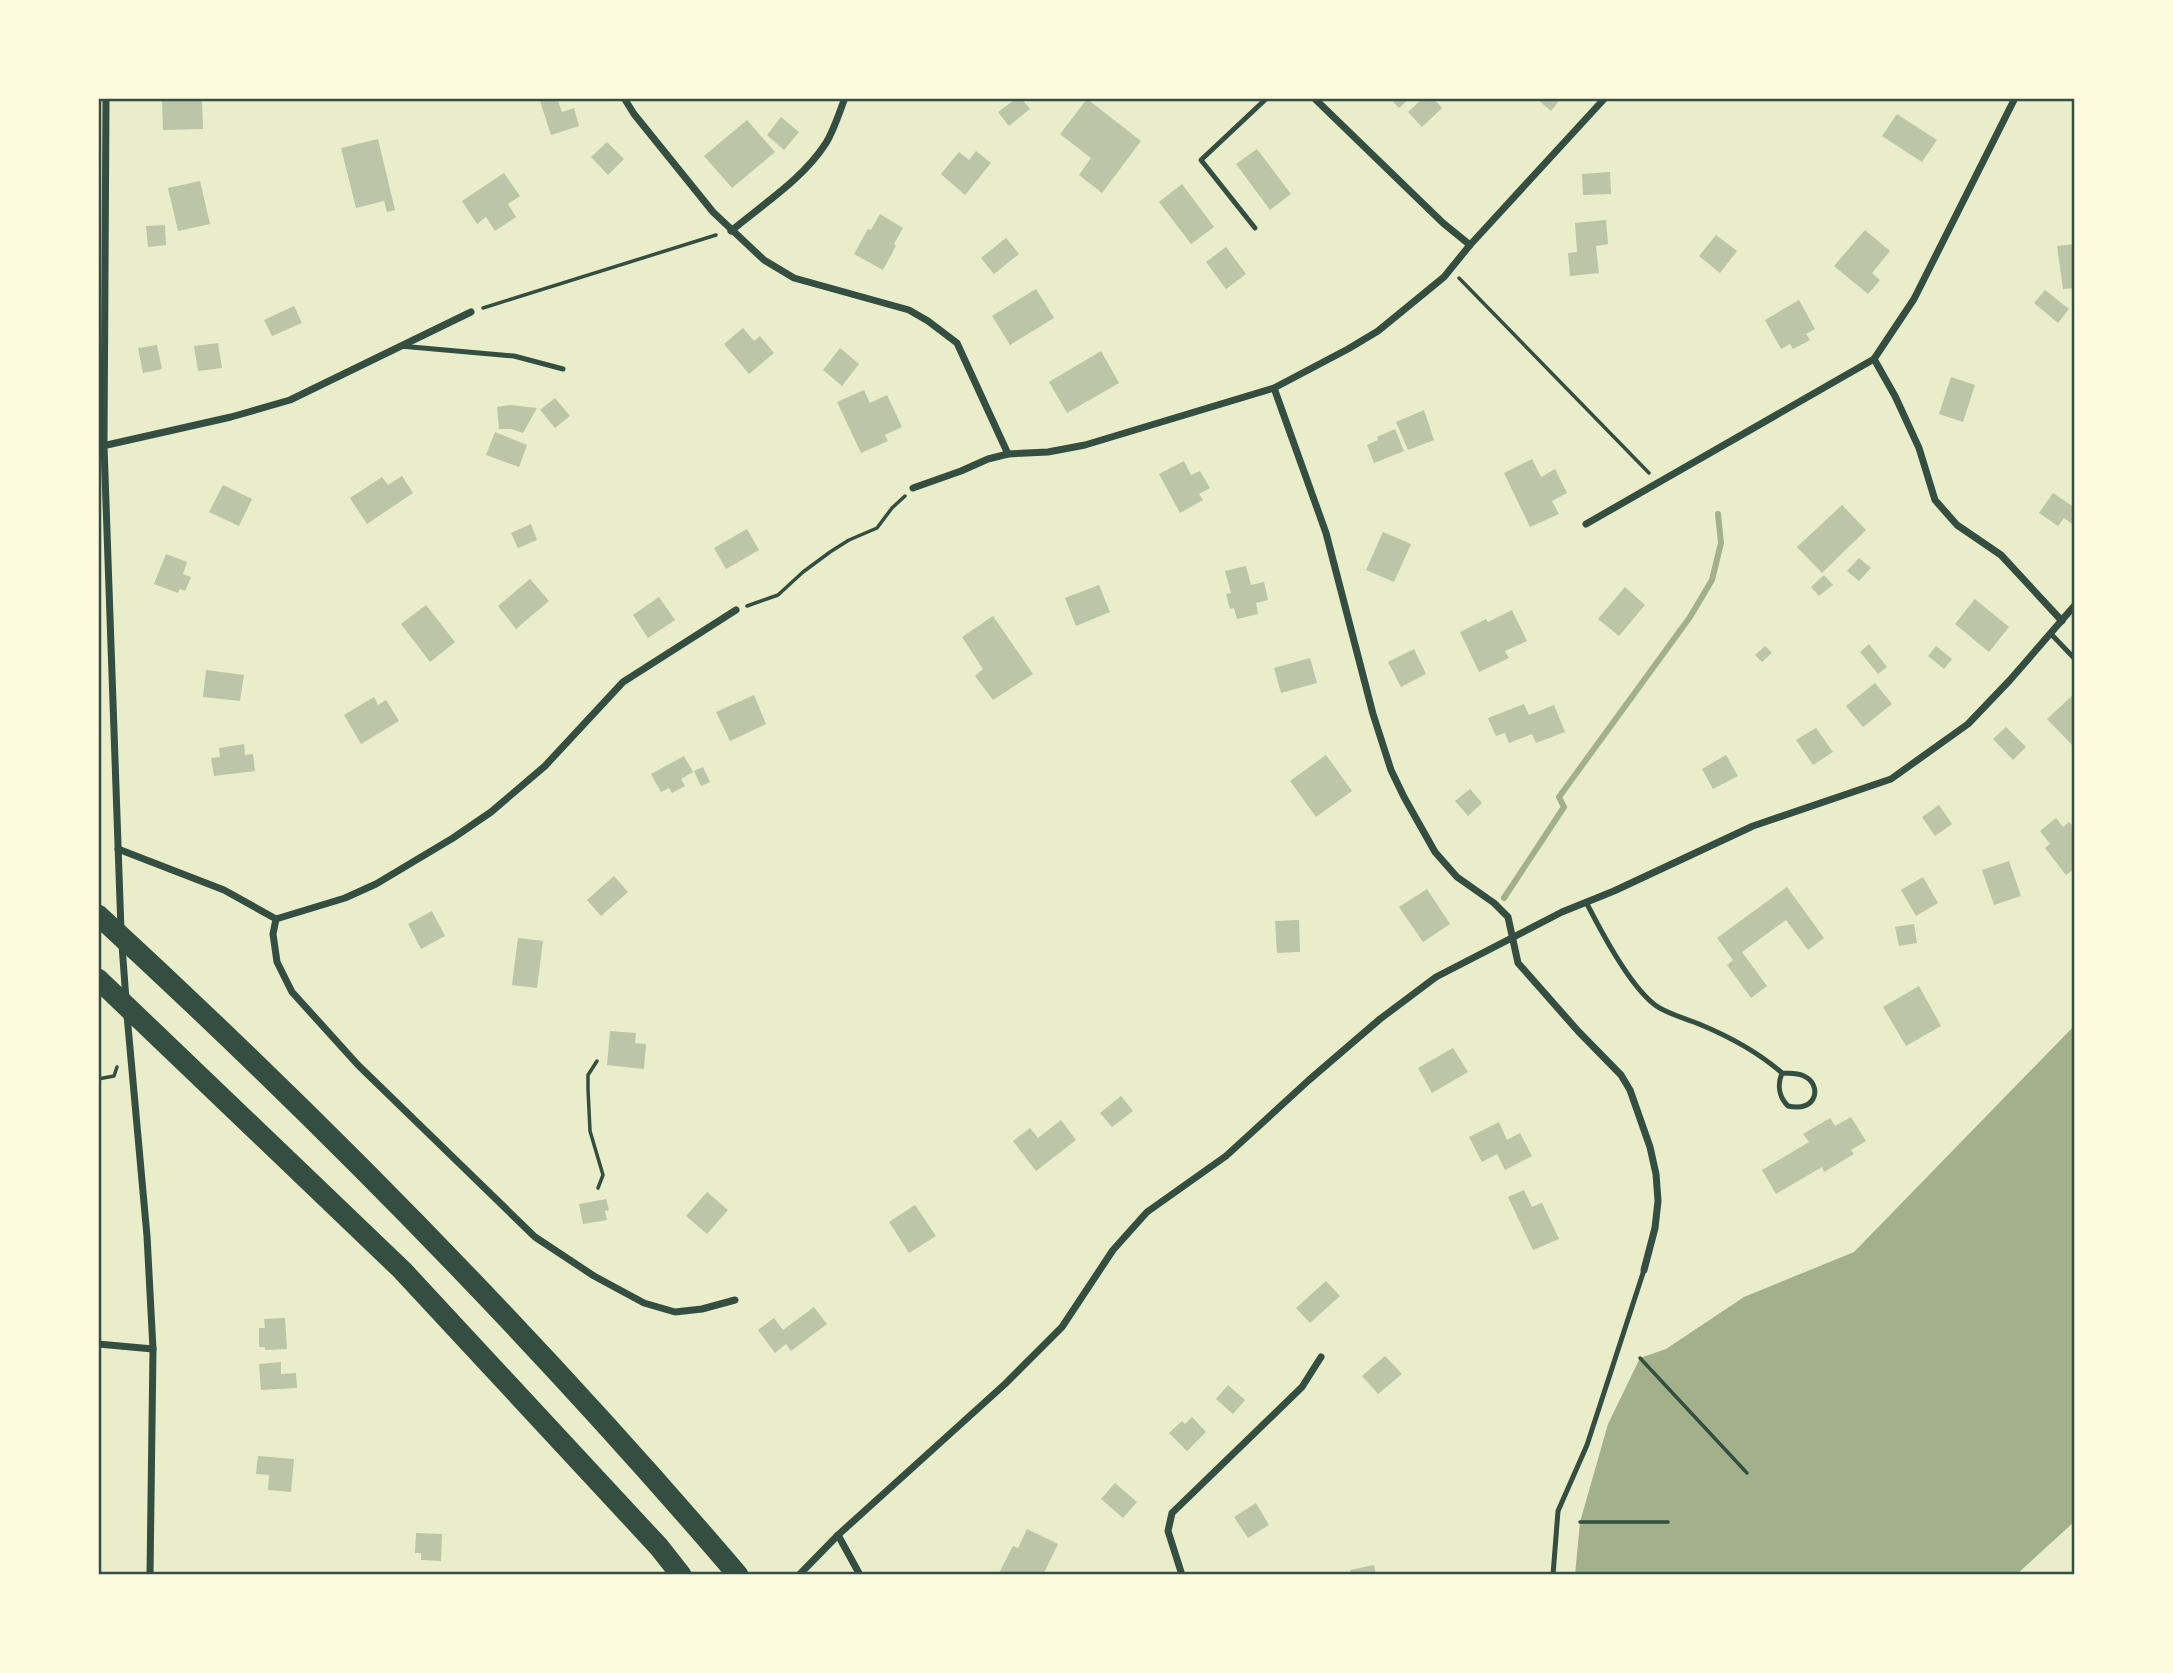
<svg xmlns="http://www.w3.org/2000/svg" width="2173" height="1673" font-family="Helvetica,sans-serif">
  <rect width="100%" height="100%" fill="#e9edc9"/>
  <!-- water -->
  <path fill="#a3b18a" d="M2075,1025V1521L2016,1575H1575L1580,1522L1608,1424L1640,1358L1666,1349L1744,1297L1854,1252Z"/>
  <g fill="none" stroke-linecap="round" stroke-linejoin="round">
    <!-- stream -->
    <path stroke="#a3b18a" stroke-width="6" d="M1504,898L1564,807L1559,797L1690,617L1712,580L1721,543L1718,514"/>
  </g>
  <!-- building -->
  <g fill="#bcc5a7">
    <path d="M539,98H557L562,112L574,108L579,126L551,135Z"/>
    <path d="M1017,98H1021L1030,109L1009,126L998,112Z"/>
    <path d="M1390,98H1410L1399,108Z"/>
    <path d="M1423,98H1433L1442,108L1422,127L1408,112Z"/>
    <path d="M1536,98H1561L1551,111Z"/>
    <path d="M202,99L203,129L163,130L162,100Z"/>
    <path d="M1087,99L1141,141L1102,193L1079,175L1091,158L1060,134Z"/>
    <path d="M1897,114L1937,140L1922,162L1882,136Z"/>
    <path d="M781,117L799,132L784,150L767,135Z"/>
    <path d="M747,120L775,152L732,188L704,156Z"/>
    <path d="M378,139L395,210L387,212L384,201L356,208L341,148Z"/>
    <path d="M607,142L624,159L608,175L591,157Z"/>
    <path d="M1257,149L1291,194L1270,210L1236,164Z"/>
    <path d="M976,151L991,163L965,195L941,174L959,152L969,160Z"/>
    <path d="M1610,172L1611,194L1583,195L1582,174Z"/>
    <path d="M504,173L520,196L508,204L516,217L495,231L486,217L477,224L462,201Z"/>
    <path d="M200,181L210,224L178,231L168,188Z"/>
    <path d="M1182,184L1214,227L1191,244L1159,202Z"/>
    <path d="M880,214L903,228L894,244L896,246L883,270L854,254L868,229L871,230Z"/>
    <path d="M1606,220L1608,244L1596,246L1599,273L1570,276L1568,253L1577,252L1575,223Z"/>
    <path d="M165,225L166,245L148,247L146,226Z"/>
    <path d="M1865,230L1890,251L1872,273L1880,280L1868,294L1834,266Z"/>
    <path d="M1716,235L1737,251L1720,273L1699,256Z"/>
    <path d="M1006,238L1019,254L994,274L981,258Z"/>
    <path d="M2075,244V288L2063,289L2057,246Z"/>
    <path d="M1226,247L1246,274L1226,289L1206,262Z"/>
    <path d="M1036,289L1054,318L1010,345L992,316Z"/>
    <path d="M2045,290L2069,309L2058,323L2034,303Z"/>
    <path d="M1799,300L1815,329L1806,334L1810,340L1793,349L1790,344L1781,349L1765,320Z"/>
    <path d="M294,306L302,323L272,336L264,320Z"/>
    <path d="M743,328L754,341L760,336L774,353L749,374L724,344Z"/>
    <path d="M218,343L222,368L198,371L194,346Z"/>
    <path d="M157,345L162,369L143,373L138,348Z"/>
    <path d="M840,348L859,364L842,386L823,370Z"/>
    <path d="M1101,351L1119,383L1067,413L1049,382Z"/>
    <path d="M1951,377L1975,385L1963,422L1939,414Z"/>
    <path d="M864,390L870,403L887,395L902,427L885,435L888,441L861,453L837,402Z"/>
    <path d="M555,398L570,416L555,428L540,410Z"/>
    <path d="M510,405L537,408L523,433L511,429H499L497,407Z"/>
    <path d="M1424,410L1434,440L1408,450L1396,422Z"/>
    <path d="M1395,429L1404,451L1374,463L1367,445L1378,440L1377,437Z"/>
    <path d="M495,432L527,445L519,467L486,455Z"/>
    <path d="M1532,459L1541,477L1555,469L1567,493L1552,501L1559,514L1530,527L1504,473Z"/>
    <path d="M1184,461L1191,475L1200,471L1210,488L1199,494L1203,500L1180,513L1159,474Z"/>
    <path d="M402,476L413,493L367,524L350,498L382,477L388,485Z"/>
    <path d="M223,485L252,499L239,526L209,512Z"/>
    <path d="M2053,493L2075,508V526L2064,518L2058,526L2039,513Z"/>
    <path d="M1842,505L1866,530L1822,573L1797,547Z"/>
    <path d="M531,524L537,540L518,548L511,533Z"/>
    <path d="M747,529L759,550L726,569L714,548Z"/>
    <path d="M1383,532L1411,544L1394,582L1366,570Z"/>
    <path d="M166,554L187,562L183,574L191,577L185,591L180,589L178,593L154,584Z"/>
    <path d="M1859,558L1871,568L1859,581L1847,571Z"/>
    <path d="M1246,566L1251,585L1264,582L1268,600L1256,603L1258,614L1237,619L1234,608L1230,609L1226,594L1231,593L1225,571Z"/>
    <path d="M1824,575L1833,585L1819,596L1811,587Z"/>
    <path d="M530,579L549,601L516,629L498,606Z"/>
    <path d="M1099,585L1110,612L1076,626L1065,598Z"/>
    <path d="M1625,587L1645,605L1619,636L1598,619Z"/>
    <path d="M659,597L675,620L648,638L633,615Z"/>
    <path d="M1975,599L2009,627L1989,652L1955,624Z"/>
    <path d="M426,605L455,642L430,662L401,624Z"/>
    <path d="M1512,610L1527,641L1505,651L1509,658L1479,672L1460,632L1486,619L1488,622Z"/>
    <path d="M993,616L1033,674L993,700L975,676L983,669L962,637Z"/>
    <path d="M1869,644L1887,667L1878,674L1860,652Z"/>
    <path d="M1765,646L1772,653L1762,662L1755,655Z"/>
    <path d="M1936,646L1952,659L1944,669L1928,656Z"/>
    <path d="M1414,649L1426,674L1401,687L1388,662Z"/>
    <path d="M1310,658L1317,683L1281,693L1274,668Z"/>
    <path d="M206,670L244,675L240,701L203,697Z"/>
    <path d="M1875,683L1892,704L1863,727L1846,706Z"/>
    <path d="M2075,693V745L2073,746L2047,719Z"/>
    <path d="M754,695L766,724L730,741L716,712Z"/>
    <path d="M374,697L378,705L386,700L399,721L361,744L344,715Z"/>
    <path d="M1524,704L1529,715L1554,705L1565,732L1536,743L1532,734L1509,743L1505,733L1496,736L1488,718Z"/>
    <path d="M2006,727L2026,747L2013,760L1993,739Z"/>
    <path d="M1816,728L1833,752L1813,765L1796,740Z"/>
    <path d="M244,744L245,755L253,754L255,771L214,776L211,758L220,757L219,748Z"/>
    <path d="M1326,755L1352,791L1316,817L1290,781Z"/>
    <path d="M1726,755L1738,776L1713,789L1702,769Z"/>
    <path d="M684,756L693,772L681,779L685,786L672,793L669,788L661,792L651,774Z"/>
    <path d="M703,767L710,782L701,786L694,771Z"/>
    <path d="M1470,789L1482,803L1468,816L1455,801Z"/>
    <path d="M1939,805L1952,824L1935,836L1922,817Z"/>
    <path d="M2056,818L2063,827L2069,822L2075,829V868L2066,875L2045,848L2050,844L2040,831Z"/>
    <path d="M2009,861L2021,896L1994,905L1982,870Z"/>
    <path d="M614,876L628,892L601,916L587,900Z"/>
    <path d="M1923,877L1938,903L1916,916L1901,890Z"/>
    <path d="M1787,887L1824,938L1808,950L1786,920L1742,952L1767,986L1751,998L1727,965L1733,960L1717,938Z"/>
    <path d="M1427,889L1450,924L1423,942L1399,907Z"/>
    <path d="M432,911L445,936L421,949L408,924Z"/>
    <path d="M1299,920L1300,952L1277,953L1275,921Z"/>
    <path d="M1914,924L1917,943L1899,946L1895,927Z"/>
    <path d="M518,938L543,941L537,988L512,985Z"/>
    <path d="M1919,986L1941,1026L1906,1046L1883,1007Z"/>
    <path d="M610,1031L636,1033L635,1043L646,1044L644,1069L607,1065Z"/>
    <path d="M1453,1048L1468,1072L1432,1093L1418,1068Z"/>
    <path d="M1121,1096L1133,1111L1112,1127L1100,1113Z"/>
    <path d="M1851,1117L1866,1141L1851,1150L1854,1154L1824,1172L1822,1167L1776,1194L1762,1170L1809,1142L1803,1134L1830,1118L1835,1126Z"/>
    <path d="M1061,1120L1076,1140L1036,1171L1013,1141L1030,1128L1038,1138Z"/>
    <path d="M1499,1122L1507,1140L1520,1133L1532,1156L1505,1170L1497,1154L1482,1162L1469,1137Z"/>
    <path d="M1524,1190L1532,1207L1542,1203L1559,1239L1533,1250L1508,1197Z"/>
    <path d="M707,1192L728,1210L707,1234L686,1216Z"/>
    <path d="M606,1199L609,1210L605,1211L607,1220L583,1224L579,1204Z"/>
    <path d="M915,1205L936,1236L909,1253L889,1222Z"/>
    <path d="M1326,1281L1340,1296L1310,1323L1296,1308Z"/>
    <path d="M814,1307L827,1324L791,1351L786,1344L775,1353L758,1330L774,1318L783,1330Z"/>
    <path d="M285,1318L287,1349L265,1350V1347H259V1328H265L264,1319Z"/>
    <path d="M1385,1356L1402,1374L1378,1394L1362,1376Z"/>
    <path d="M281,1362V1374L296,1373L297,1388L261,1390L259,1364Z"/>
    <path d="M1228,1385L1245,1400L1233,1414L1216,1399Z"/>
    <path d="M1192,1417L1206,1432L1187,1451L1169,1433L1182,1421L1185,1424Z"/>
    <path d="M258,1456L294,1459L291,1492L268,1490L269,1475L256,1474Z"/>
    <path d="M1115,1483L1137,1502L1123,1518L1101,1499Z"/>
    <path d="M1256,1503L1269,1525L1248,1538L1234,1517Z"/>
    <path d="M1027,1529L1058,1544L1043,1575H998L1013,1546L1018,1548Z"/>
    <path d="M416,1533L442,1534L441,1561L421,1560V1553H415Z"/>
    <path d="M1374,1565L1376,1575H1351L1350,1570Z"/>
  </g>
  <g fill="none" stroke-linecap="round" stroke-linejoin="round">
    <!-- path -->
    <g stroke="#344e41" stroke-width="3.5">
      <path d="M1459,278L1649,473"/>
      <path d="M483,308L716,235"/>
      <path d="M747,606L778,595L803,572L830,552L849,540L877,528L892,508L905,496"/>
      <path d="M597,1061L588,1075V1089L590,1131L603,1175L598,1188"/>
      <path d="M98,1079L114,1076L117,1067"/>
      <path d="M1640,1358L1747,1473"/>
      <path d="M1580,1522H1668"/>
    </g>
    <!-- service -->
    <g stroke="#344e41" stroke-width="5">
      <path d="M1255,228L1201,160L1267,98"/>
      <path d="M400,346L514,356L563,369"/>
      <path d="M2051,634L2075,659"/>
      <path d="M1586,902C1601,931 1629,985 1655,1005C1667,1014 1685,1018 1699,1024C1728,1036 1758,1052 1782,1073C1777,1085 1779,1097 1788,1106C1818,1113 1822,1084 1804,1076C1798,1073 1789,1073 1782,1073"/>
      <path d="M1553,1575L1558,1511L1587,1445L1644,1270"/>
    </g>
    <!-- minor -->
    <g stroke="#344e41" stroke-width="7">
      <path d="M106,98L104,446L121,930"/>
      <path d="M624,98L634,114L713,212L764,260L794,278L909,310L928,321L957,343L1008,454"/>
      <path d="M1314,98L1443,223L1470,245"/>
      <path d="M731,231C763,204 803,179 826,143C834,130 839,113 845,98"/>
      <path d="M1874,359L1895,396L1919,448L1935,500L1957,525L2001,555L2062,621"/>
      <path d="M1274,388L1326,533L1373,714L1391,770L1404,797L1435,852L1457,877L1494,903L1508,917L1518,963L1578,1031L1621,1075L1630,1090L1650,1147L1656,1174L1658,1201L1655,1228L1644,1270"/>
      <path d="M98,447L231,417L290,400L471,312"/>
      <path d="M913,488L961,471L988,459L1008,454L1048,452L1085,445L1274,388L1348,349L1378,331L1444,277L1470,245L1605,98"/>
      <path d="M1586,524L1874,359L1914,299L2015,98"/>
      <path d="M118,849L224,890L276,919L345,898L376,884L453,838L491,812L545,766L623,682L736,610"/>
      <path d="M276,919L273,934L277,962L292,992L358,1065L535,1237L594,1276L644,1303L675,1312L702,1309L735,1300"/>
      <path d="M122,945L126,1000"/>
      <path d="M127,1015L147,1236L153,1349L150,1575"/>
      <path d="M98,1344L153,1349"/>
      <path d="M838,1535L860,1575"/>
      <path d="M799,1575L838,1535L1005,1384L1062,1327L1113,1250L1147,1212L1226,1156L1309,1080L1380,1019L1436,977L1562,912L1614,891L1753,826L1891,779L1968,724L2010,680L2075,605"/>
      <path d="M1182,1575L1168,1531L1172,1513L1302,1387L1321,1357"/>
    </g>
    <!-- motorway -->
    <g stroke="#344e41" stroke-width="21">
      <path d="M98,915C324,1123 538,1341 738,1575"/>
      <path d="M98,979L402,1270L659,1547L681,1575"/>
    </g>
  </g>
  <!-- border -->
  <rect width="2173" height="1673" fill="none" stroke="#fefae0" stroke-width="200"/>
  <rect x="100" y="100" width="1973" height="1473" fill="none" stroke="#344e41" stroke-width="2.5"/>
</svg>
